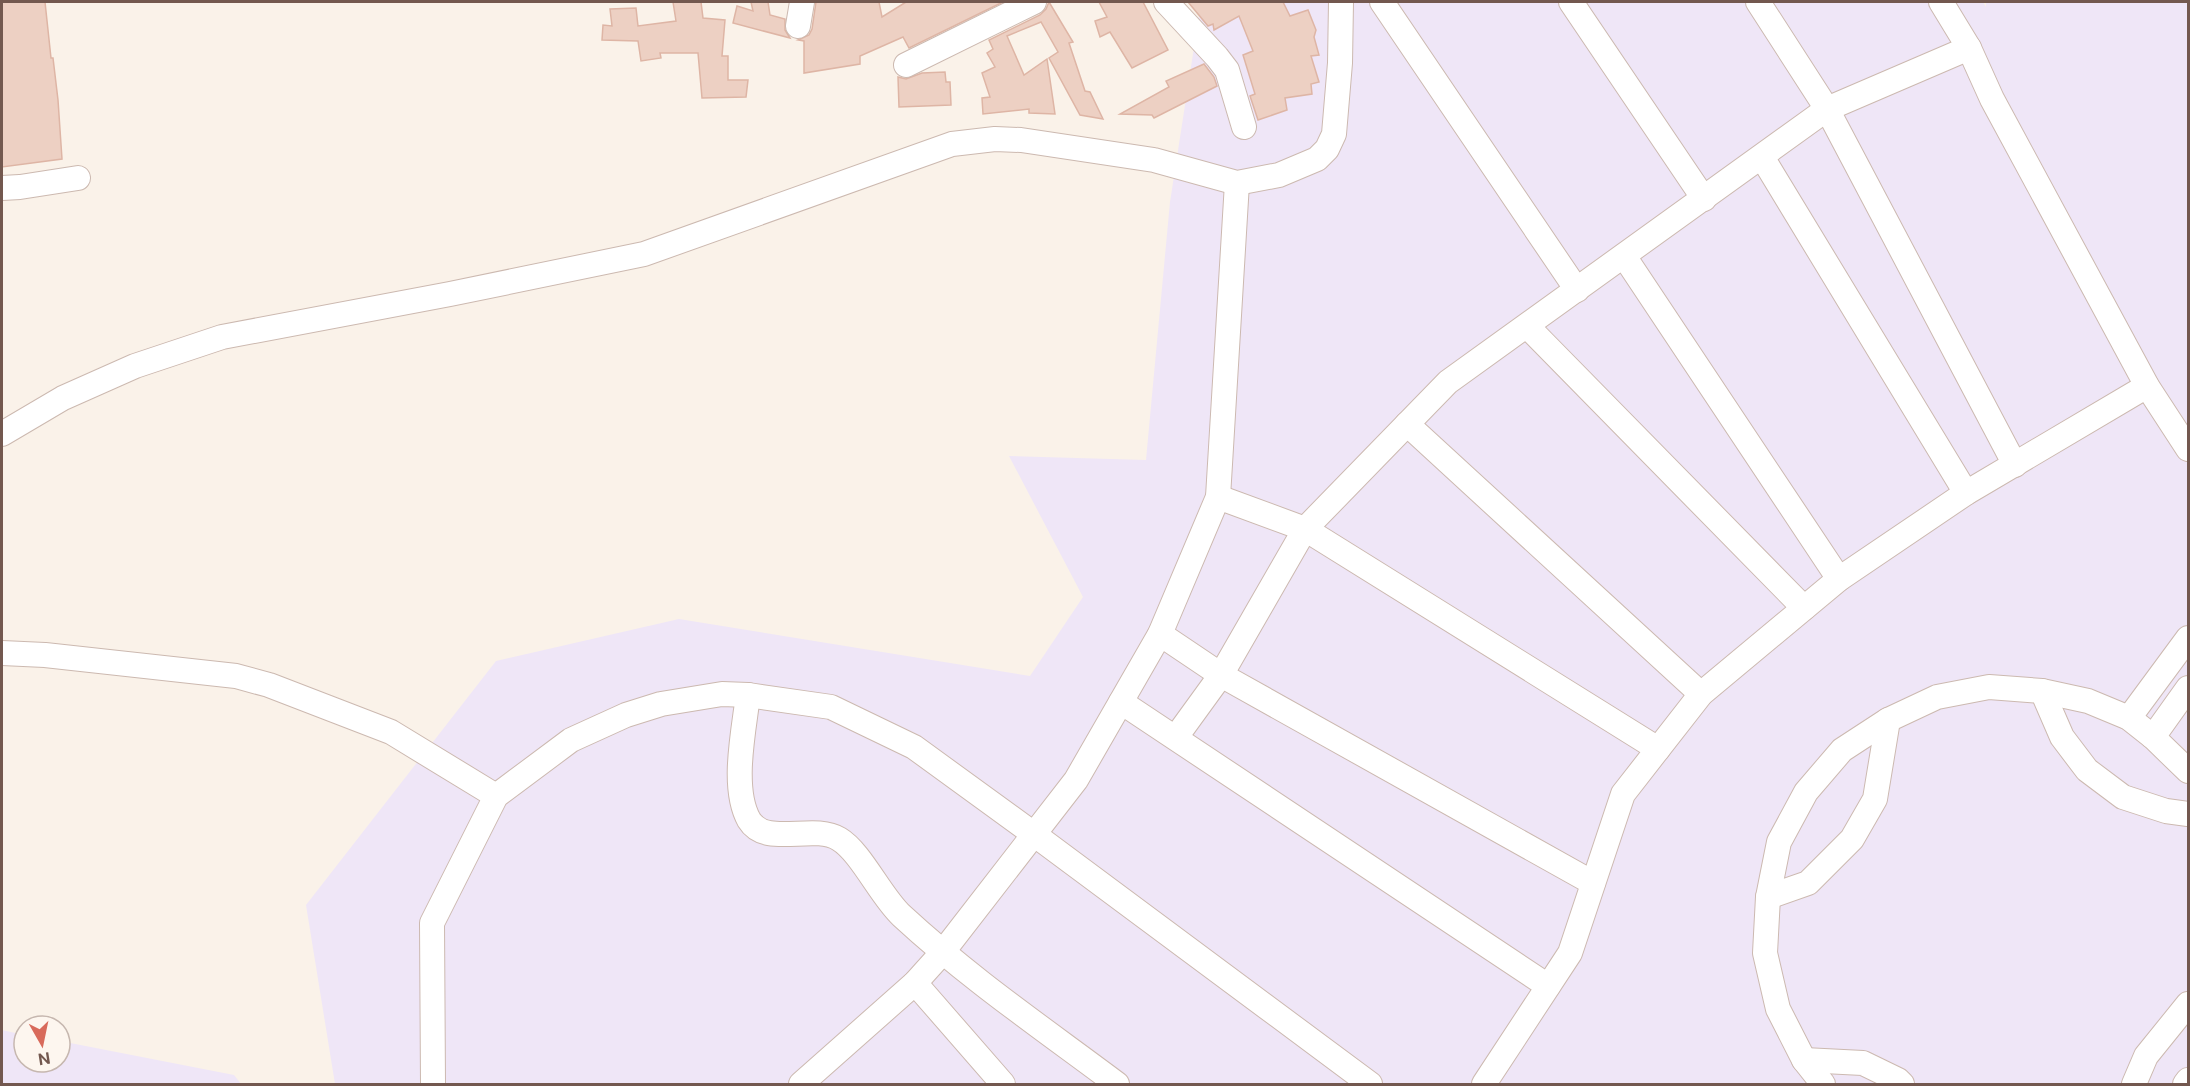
<svg xmlns="http://www.w3.org/2000/svg" width="2190" height="1086" font-family="'Public Sans',sans-serif">
  <rect width="100%" height="100%" fill="#faf2e9"/>
  <!-- education -->
  <g fill="#efe6f7">
    <path d="M1201,2H1983L1986,7V2H2188V1084H335L306,905L496,661L679,619L1030,676L1083,597L1009,456L1146,460L1170,202Z"/>
    <path d="M2,1030L24,1035V1062H60V1041L234,1075L241,1084H2Z"/>
  </g>
  <!-- building -->
  <g fill="#edd0c3" stroke="#deb5a5" stroke-width="1.5">
    <path d="M2,2H45L51,58H53L58,100L62,159L2,167Z"/>
    <path d="M673,2H701L703,18L725,20L722,56H728V80H748L746,97L702,98L698,53H660L661,58L641,61L638,41L602,40L603,25L612,26L610,9L636,8L638,26L676,21Z"/>
    <path d="M751,2H768L770,15L785,19V30L790,38L733,23L737,6L753,11Z"/>
    <path d="M816,2H879L882,17L906,2H1003L909,48L903,37L860,56V64L804,73V41L798,40L809,35L812,29Z"/>
    <path d="M1049,2L1073,42L1069,43L1085,91L1090,92L1103,119L1080,115L1049,58L1058,52L1041,22L1007,36L1024,75L1047,59L1055,114L1029,113V109L983,114L982,98L990,97L982,73L995,67L987,53L993,49L989,40L1040,15L1046,9Z"/>
    <path d="M1099,2H1143L1168,50L1132,68L1110,32L1100,37L1095,21L1107,17Z"/>
    <path d="M1188,2H1283L1290,16L1308,10L1316,30L1314,37L1319,55L1311,56L1319,82L1311,84L1312,94L1285,98L1287,110L1258,120L1250,96L1255,94L1243,55L1253,51L1239,16L1214,30L1213,24L1208,26Z"/>
    <path d="M1204,64L1214,77L1217,86L1154,118L1152,115L1120,114L1169,87L1166,81Z"/>
    <path d="M945,72L946,82H950L951,105L899,107L898,77L906,79L922,73Z"/>
  </g>
  <g fill="none" stroke-linecap="round" stroke-linejoin="round">
    <defs>
      <g id="minor">
        <path d="M1166,2L1217,57L1227,70L1244,127"/>
        <path d="M1382,2L1577,290"/>
        <path d="M1571,2L1704,199"/>
        <path d="M1758,2L1827,109L2015,465"/>
        <path d="M1941,2L1969,48L1992,99L2147,386L2188,449"/>
        <path d="M798,26L802,2"/>
        <path d="M906,65L1034,2"/>
        <path d="M1762,157L1966,493"/>
        <path d="M2,188L20,187L78,178"/>
        <path d="M1624,256L1839,579"/>
        <path d="M1527,326L1804,608"/>
        <path d="M1407,424L1701,694"/>
        <path d="M2,434L63,398L135,366L222,337L450,294L644,254L952,144L995,139L1021,140L1154,160L1237,183L1279,175L1317,159L1327,149L1334,134L1340,63L1341,2"/>
        <path d="M1218,497L1305,529L1658,749"/>
        <path d="M1160,634L1221,675L1593,883"/>
        <path d="M2,653L45,655L236,676L269,685L391,732L496,796"/>
        <path d="M2042,691L2062,737L2087,770L2123,797L2166,811L2188,814"/>
        <path d="M748,695C744,730 731,788 749,820C766,848 813,823 839,839C861,852 881,897 902,916C969,978 1045,1030 1117,1084"/>
        <path d="M1121,702L1548,986"/>
        <path d="M2129,718L2188,638"/>
        <path d="M1176,737L1221,675L1305,529L1448,382L1827,109L1969,48"/>
        <path d="M2153,737L2188,688"/>
        <path d="M1768,897L1808,883L1852,839L1875,799L1888,720"/>
        <path d="M915,983L1003,1084"/>
        <path d="M1804,1060L1863,1063L1898,1080L1902,1084"/>
        <path d="M433,1084L432,923L496,796L571,740L626,715L661,704L722,694L748,695L831,707L914,747L1035,835L1370,1084"/>
        <path d="M801,1084L915,983L942,953L1076,780L1160,634L1218,497L1237,183"/>
        <path d="M1484,1084L1570,953L1623,794L1701,694L1839,579L1966,493L2147,386"/>
        <path d="M1823,1084L1804,1060L1778,1009L1765,953L1768,897L1779,842L1806,792L1842,750L1888,720L1937,697L1989,687L2042,691L2088,701L2129,718L2153,737L2188,771"/>
        <path d="M2134,1084L2146,1056L2188,1004"/>
        <path d="M2185,1084L2188,1080"/>
      </g>
    </defs>
    <!-- minor casing -->
    <use href="#minor" stroke="#ccb9b0" stroke-width="26"/>
    <!-- minor -->
    <use href="#minor" stroke="#fff" stroke-width="24"/>
  </g>
  <!-- border -->
  <rect width="2190" height="1086" fill="none" stroke="#73584f" stroke-width="6"/>
  <!-- north arrow -->
  <g transform="translate(42 1044) rotate(171)"><circle r="28" fill="#fdf6ef" stroke="#c6b7af" stroke-width="1.5"/>
  <path d="M0-4.5L10 22L0 15L-10 22Z" fill="#d86a5b"/>
  <text y="-9" font-size="16" font-weight="bold" text-anchor="middle" fill="#73584f">N</text>
  </g>
</svg>
